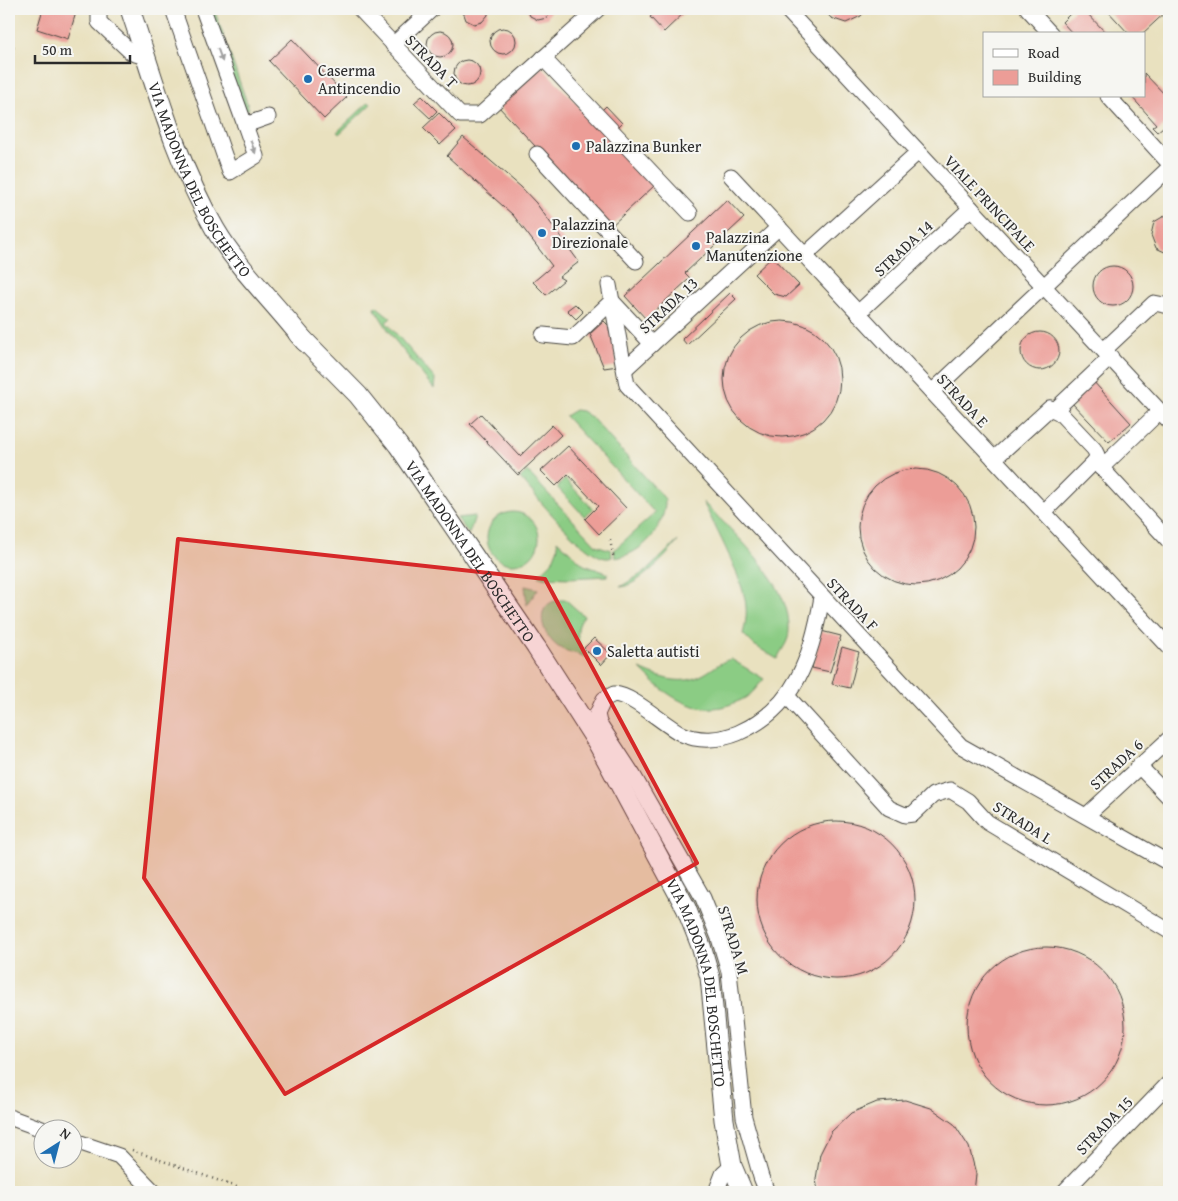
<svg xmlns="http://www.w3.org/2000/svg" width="1178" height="1201" font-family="'Gentium Book Plus',serif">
  <rect width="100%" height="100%" fill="#f6f6f2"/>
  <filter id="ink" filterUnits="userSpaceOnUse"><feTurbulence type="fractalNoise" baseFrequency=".02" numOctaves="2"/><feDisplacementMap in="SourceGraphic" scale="10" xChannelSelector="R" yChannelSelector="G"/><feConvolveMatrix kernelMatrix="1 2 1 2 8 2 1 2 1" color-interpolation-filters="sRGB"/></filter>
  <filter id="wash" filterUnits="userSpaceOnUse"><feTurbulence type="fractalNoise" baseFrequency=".0096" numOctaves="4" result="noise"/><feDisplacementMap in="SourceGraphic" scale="20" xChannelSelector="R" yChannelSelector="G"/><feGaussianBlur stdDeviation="1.12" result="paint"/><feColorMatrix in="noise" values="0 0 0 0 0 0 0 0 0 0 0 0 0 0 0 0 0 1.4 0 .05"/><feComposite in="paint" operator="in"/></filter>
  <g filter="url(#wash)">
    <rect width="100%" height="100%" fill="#e9e1bf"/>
    <!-- grass -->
    <g fill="#8bcc84" stroke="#5b7c58">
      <path d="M207,9H214L249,109L243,111Z"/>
      <path d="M369,102L371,104L339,134L337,132Z"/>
      <path d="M376,306L391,318L386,322L435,379L434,389L394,339L375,309Z"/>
      <path d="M575,410L582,411L591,417L665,499C666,527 643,554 615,558L614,550L655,513L565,416Z"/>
      <path d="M527,471L596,545L611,550L612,557C592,568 534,493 520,478Z"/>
      <path d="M565,479L593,509L585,517L557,487Z"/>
      <path d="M703,502C734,533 798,589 788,638C786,645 780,652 777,659L754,645L743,634C745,626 747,616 746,607C745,582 715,527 703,502Z"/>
      <circle cx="513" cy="538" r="26"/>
      <path d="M475,516L469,534L457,518Z"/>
      <path d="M557,540L584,565L607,573V576L569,578L542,577L539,575L552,562L558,547Z"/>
      <path d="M678,541C669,554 637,587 620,587L646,571Z"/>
      <path d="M525,586L538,589L527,605Z"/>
      <path d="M566,600L584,616C572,632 579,646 590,660C580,652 567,654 557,646C538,631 534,598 566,600Z"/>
      <path d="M731,659L764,679C759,684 754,692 748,696C744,699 739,701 734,703C697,719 665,695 640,669C658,677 680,686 700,676C711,671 719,662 731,659Z"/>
    </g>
    <g id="blocks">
      <!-- building -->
      <g fill="#ec9d97">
        <path d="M43,9H77L68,39L37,29Z"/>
        <path d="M462,9H488V15L482,22L474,24L466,20Z"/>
        <path d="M527,9H552L547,18L538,20L530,16Z"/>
        <path d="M659,9H688L664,32L650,17Z"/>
        <path d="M823,9H866L861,16L846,23L831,18Z"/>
        <path d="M1075,9H1083L1107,34H1073L1062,22Z"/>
        <path d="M1106,9H1169L1142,34H1129Z"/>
        <circle cx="503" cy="41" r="13"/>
        <circle cx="440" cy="44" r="13"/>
        <path d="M292,39L347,97L324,119L269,61Z"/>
        <path d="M9,45L14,47L11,58H9Z"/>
        <circle cx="467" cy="73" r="13"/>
        <path d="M542,67L654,186L610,227L498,106Z"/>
        <path d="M1144,73L1169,99V122L1157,132L1152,127L1156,124L1131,96H1144Z"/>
        <path d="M422,96L437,111L430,118L414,103Z"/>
        <path d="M606,106L622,123L615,130L599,113Z"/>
        <path d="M439,113L456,130L440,145L423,128Z"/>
        <path d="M463,137L521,187L536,203L579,262L559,277L564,280L546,295L533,282L552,266L513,215L447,156Z"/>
        <path d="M727,200L744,218L685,273L690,278L646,319L625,296Z"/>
        <path d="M1166,215H1169V254L1156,248L1151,235L1154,222Z"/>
        <path d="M772,257L799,285L786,297L774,294L754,274Z"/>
        <circle cx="1113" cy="286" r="20"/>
        <path d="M730,293L736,299L687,345L682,339Z"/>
        <path d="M575,304L583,312L576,319L567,310Z"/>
        <path d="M604,321L611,328L618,366L604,368L590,334Z"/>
        <circle cx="782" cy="379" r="58"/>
        <circle cx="1040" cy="351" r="19"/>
        <path d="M1092,380L1131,423L1109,442L1070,401Z"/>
        <path d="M481,414L520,456L552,425L561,435L518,475L470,424Z"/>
        <path d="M568,446L626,508L599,534L585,519L598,506L568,474L556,486L541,471Z"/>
        <circle cx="916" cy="527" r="58"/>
        <path d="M821,631L841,636L830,672L812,668Z"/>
        <path d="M594,638L611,654L601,665L584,648Z"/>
        <path d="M842,647L859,652L850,688L832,684Z"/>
        <circle cx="836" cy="900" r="79"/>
        <circle cx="1046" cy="1026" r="79"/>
        <path d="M905,1100L931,1108L954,1124L969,1147L976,1174L974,1192H818L816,1179L820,1154L831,1132L851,1113L877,1102Z"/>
      </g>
    </g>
  </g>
  <g filter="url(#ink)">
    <use href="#blocks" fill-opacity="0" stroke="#484641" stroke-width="1"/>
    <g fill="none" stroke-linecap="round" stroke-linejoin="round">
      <defs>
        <g id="minor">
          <path d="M99,9V22L132,53L146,57"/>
          <path d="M173,9L230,172L256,156L245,125L268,117"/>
          <path d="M203,9L245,125"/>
          <path d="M360,9L460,115H480L598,9"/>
          <path d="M786,9L1169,421"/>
          <path d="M1028,9L1051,34"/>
          <path d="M393,45L432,9"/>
          <path d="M543,58L690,213"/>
          <path d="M1108,96L1169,163"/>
          <path d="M537,154L636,261"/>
          <path d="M731,176L1169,647"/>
          <path d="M805,255L918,152"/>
          <path d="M609,285L627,385L961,746L1169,863"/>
          <path d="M858,313L971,208"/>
          <path d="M543,335L573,338L612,301L652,344"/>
          <path d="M1104,350L1154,303L1169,306"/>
          <path d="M625,369L779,227"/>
          <path d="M932,392L1169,168"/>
          <path d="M1056,409L1111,357"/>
          <path d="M994,459L1050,408L1060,413L1094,449L1097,455L1095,461L1044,512"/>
          <path d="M1095,461L1169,541"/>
          <path d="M1101,468L1160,411"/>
          <path d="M787,696L889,808L905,815L913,814L933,795L950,790L968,801L987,822L1169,931"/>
          <path d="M1139,766L1169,797"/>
          <path d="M1086,816L1169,739"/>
          <path d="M9,1117L42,1129"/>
          <path d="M72,1140L119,1156L154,1192"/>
          <path d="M716,1192L723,1174L732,1166"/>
          <path d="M767,1192L761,1177L744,1117L729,971L719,938L703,898L633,775L599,723L597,714L604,699L614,694C635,696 662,724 682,734C699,742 721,740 738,733C796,708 812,656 822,597"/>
          <path d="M1064,1192L1169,1083"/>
        </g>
        <g id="major">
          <path id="s1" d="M130,9C155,83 175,160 215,229C239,270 276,304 305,342"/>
          <path id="s2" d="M298,334L358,395L398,445L536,647L597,742L686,908L701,946L710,977L724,1120L732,1166L743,1192"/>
        </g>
      </defs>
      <!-- minor casing -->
      <use href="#minor" stroke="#484641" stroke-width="17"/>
      <!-- major casing -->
      <use href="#major" stroke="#484641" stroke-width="21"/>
      <!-- path -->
      <g stroke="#484641" stroke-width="2.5" stroke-dasharray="1 4" stroke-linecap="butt">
        <path d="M610,540L614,559"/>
        <path d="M52,1121L68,1127"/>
        <path d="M132,1150L251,1192"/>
      </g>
      <!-- minor -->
      <use href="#minor" stroke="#fff" stroke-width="15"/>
      <!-- major -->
      <use href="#major" stroke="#fff" stroke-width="19"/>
    </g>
    <!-- one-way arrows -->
    <defs><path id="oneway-solid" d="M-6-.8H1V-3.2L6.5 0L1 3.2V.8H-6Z" transform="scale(1.25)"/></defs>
    <g fill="#a0a0a0">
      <use href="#oneway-solid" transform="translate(220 55) rotate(70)"/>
      <use href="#oneway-solid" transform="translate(253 147) rotate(69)"/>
    </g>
  </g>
  <!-- marked area -->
  <path fill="#d62828" fill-opacity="0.2" stroke="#d62828" stroke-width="4" stroke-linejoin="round" d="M178,539L545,579L697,863L285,1094L144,878Z"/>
  <!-- markers -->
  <g fill="#1f6fb2" stroke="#f6f6f2" stroke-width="2">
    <circle cx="308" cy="79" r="5"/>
    <circle cx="576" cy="146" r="5"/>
    <circle cx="542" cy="233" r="5"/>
    <circle cx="696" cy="246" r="5"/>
    <circle cx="597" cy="651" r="5"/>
  </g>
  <g text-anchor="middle" stroke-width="4" stroke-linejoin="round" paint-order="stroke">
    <!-- street labels -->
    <g font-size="16" fill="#2b2b2b" stroke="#f6f6f2">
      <text transform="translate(432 61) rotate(46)" y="6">STRADA T</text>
      <text dy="6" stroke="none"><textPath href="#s1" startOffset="185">VIA MADONNA DEL BOSCHETTO</textPath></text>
      <text transform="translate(990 203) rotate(47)" y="6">VIALE PRINCIPALE</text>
      <text transform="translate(903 248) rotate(-43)" y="6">STRADA 14</text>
      <text transform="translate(668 305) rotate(-43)" y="6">STRADA 13</text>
      <text transform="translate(963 400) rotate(47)" y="6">STRADA E</text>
      <text dy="6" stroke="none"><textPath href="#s2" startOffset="278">VIA MADONNA DEL BOSCHETTO</textPath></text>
      <text transform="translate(853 604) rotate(47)" y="6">STRADA F</text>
      <text transform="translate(1116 764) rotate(-43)" y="6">STRADA 6</text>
      <text transform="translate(1023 822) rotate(32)" y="6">STRADA L</text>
      <text transform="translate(734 940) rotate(73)" y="6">STRADA M</text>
      <text dy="6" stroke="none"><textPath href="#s2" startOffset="771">VIA MADONNA DEL BOSCHETTO</textPath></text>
      <text transform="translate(1104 1125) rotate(-46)" y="6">STRADA 15</text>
    </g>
    <!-- poi labels -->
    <g font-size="16" fill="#2b2b2b" stroke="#f6f6f2" text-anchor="start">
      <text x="318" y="76">Caserma<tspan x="318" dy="18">Antincendio</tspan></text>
      <text x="586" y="152">Palazzina Bunker</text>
      <text x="552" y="230">Palazzina<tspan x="552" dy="18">Direzionale</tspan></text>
      <text x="706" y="243">Palazzina<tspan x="706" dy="18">Manutenzione</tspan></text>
      <text x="607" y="657">Saletta autisti</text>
    </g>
  </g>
  <!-- margin -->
  <rect width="1178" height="1201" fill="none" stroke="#f6f6f2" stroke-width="30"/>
  <!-- legend -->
  <rect x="983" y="32" width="162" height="65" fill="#f6f6f2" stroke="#a5a5a2"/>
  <rect x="993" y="49" width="25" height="8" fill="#ffffff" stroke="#a5a5a2"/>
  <text x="1028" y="58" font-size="15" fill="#2b2b2b">Road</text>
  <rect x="993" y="70" width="25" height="15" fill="#ec9d97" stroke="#a5a5a2"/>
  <text x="1028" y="82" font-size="15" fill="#2b2b2b">Building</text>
  <!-- north arrow -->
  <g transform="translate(58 1144) rotate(36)"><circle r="24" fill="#f6f6f2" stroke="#a5a5a2"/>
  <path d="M0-4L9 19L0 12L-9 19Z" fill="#1f6fb2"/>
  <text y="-8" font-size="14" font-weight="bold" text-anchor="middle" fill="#2b2b2b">N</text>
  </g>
  <!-- scale -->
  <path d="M35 55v8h95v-8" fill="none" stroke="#2b2b2b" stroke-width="2.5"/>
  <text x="42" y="55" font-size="15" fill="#2b2b2b" stroke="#f6f6f2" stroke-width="4" paint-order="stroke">50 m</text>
</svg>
